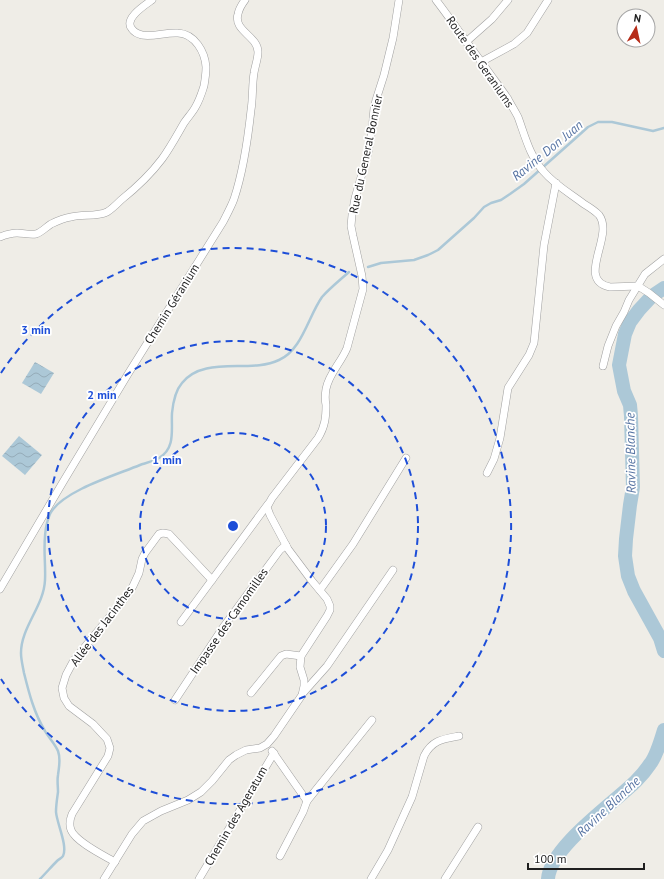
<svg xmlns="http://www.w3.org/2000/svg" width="664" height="879" font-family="'PT Sans',sans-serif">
  <defs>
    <pattern id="water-waves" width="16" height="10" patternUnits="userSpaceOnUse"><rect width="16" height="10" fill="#acc8d7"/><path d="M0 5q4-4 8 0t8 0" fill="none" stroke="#94abb8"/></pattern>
  </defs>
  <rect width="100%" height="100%" fill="#efede7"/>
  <!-- water -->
  <g fill="url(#water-waves)">
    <path d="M35,362L54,373L41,394L22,383Z"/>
    <path d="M19,436L42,455L25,475L2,456Z"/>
  </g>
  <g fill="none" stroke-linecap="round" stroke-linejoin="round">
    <!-- stream -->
    <g stroke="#acc8d7" stroke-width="2.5">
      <path d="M368,267L381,263L414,260L428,255L438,250L474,218L484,207L491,203L501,200L510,194L524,184L578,136L588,127L598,122H612L653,131L664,128"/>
      <path d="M40,879C46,873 51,867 57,861C59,859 62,858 63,856C68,846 57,824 56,812C56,805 57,799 58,792C58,786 57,781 58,775C59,767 61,759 58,751C55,744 49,738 45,731C34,713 29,693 24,673C23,667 21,660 21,653C21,627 44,606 45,580C46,561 42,542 47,523C48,520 49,515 51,512C65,490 116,475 140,465C146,463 154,461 159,458C176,448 171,429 172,413C173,403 175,391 182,383C204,355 250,374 279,360C302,350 308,317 322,297C330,288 340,280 349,272"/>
    </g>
    <!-- river -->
    <g stroke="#acc8d7" stroke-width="14">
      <path d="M664,288L652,296L639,310L630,322L625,334L619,365L624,391L630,405L631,416L633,487L630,505L626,539L625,556L628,576L634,591L660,638L664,651"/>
      <path d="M548,879C550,847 614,803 636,781C641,776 646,770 650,764C656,757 661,740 664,730"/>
    </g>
    <defs>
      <g id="minor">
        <path d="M436,0C452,21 467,43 483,64C491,76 500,87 508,99C511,105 515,111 518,117C525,136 530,157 544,172C555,185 571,194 584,204C589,207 595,211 599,215C615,236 575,280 610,287L638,286L649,293L664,305"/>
        <path d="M466,42L492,19L508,0"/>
        <path d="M481,62L514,44L527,33L548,0"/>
        <path d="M0,237C5,235 11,233 17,233C23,233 30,235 36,234C42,232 46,227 51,224C57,221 64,218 71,217C83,214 96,217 107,212C112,209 117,204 121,200C136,188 150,175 162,159C170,148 177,135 184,123C188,117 193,112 196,106C200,99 202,92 204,86C205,80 206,73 206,67C205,52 195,34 178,33C166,32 154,37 142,35C138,34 134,32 132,29C123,19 145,5 152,0"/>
        <path d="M603,366L608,346L616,326L624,312L629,300L645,274L664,259"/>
        <path d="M487,473L494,459L500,438L508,388L529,355L534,343L544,245L556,183"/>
        <path d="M0,589L63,482L128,374L223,222C227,214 231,207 234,199C243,172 248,138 251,110C253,98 252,85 254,73C255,66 258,59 258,52C258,36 233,31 238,14C239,9 242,4 245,0"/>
        <path d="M320,590L353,544L406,458"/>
        <path d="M181,622L268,504"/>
        <path d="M251,693L281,656L286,654L301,656"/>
        <path d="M303,693L327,666L393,570"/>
        <path d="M175,700L224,626L280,550L286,545"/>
        <path d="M272,751L307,801L303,812L280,856"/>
        <path d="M307,801L372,720"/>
        <path d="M115,862C103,855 76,842 71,830C69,825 70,819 72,814L108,756L110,748L107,739L93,724L69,706L64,698L62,688L66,675L74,660L125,598L133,586L139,573L142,559L145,553L159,534L163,533L169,534L212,580"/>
        <path d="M104,879L132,834L143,821L161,811L188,800L201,792L212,781L229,760L236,755L246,750L260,748L267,744L274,736L302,695L304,686V680L300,667L301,656L327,616L330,610V606L327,599L312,581L288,549L270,515L267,507L272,498L318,438C325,427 326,417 326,405C325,400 325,395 326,389C329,373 341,363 347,348L363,289L362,276L353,236L351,226L352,215L355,198L368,153L372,130L374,108L376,100L384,75L393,38L399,0"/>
        <path d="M199,879L274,753"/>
        <path d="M371,879L388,850L412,797L424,756C432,740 443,739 459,736"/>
        <path d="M445,879L478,827"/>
      </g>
    </defs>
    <!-- minor casing -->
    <use href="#minor" stroke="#a0a0a0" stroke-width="8"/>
    <!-- minor -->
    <use href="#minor" stroke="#fff" stroke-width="7"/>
  </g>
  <!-- distance rings -->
  <g fill="none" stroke="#1d4ed8" stroke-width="2" stroke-dasharray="7 5">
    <circle cx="233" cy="526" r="93"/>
    <circle cx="233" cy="526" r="185"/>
    <path d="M1 373A278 278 0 1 1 1 679"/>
  </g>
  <g text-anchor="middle" stroke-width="3.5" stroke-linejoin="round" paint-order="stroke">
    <!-- street labels -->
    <g font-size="12" fill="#1f1f1f" stroke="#fff">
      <text transform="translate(480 62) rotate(55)" y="4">Route des Geraniums</text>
      <text transform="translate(366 154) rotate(-78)" y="4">Rue du General Bonnier</text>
      <text transform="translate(172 304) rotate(-58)" y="4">Chemin Géranium</text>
      <text transform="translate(229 621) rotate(-55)" y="4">Impasse des Camomilles</text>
      <text transform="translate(102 626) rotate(-53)" y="4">Allée des Jacinthes</text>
      <text transform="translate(236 816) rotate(-60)" y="4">Chemin des Ageratum</text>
    </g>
    <!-- water labels -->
    <g font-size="13" font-style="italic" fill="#5774a3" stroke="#fff">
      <text transform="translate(547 150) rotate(-39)" y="5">Ravine Don Juan</text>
      <text transform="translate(630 453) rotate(-91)" y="5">Ravine Blanche</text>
      <text transform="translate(608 806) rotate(-43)" y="5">Ravine Blanche</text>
    </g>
  </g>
  <circle cx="233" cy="526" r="6" fill="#1d4ed8" stroke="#fff" stroke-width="2"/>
  <g font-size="12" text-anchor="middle" font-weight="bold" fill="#1d4ed8" stroke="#fff" stroke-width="3.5" stroke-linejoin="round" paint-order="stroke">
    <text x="36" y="334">3 min</text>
    <text x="102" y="399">2 min</text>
    <text x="167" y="464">1 min</text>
  </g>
  <!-- north arrow -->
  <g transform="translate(636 28) rotate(9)"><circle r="19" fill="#ffffff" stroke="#a5a5a5"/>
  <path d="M0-3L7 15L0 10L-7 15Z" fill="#b62c18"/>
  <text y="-6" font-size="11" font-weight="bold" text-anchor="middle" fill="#1f1f1f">N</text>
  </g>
  <!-- scale -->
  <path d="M528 863v6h116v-6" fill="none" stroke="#1f1f1f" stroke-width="2"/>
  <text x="534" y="863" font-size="12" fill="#1f1f1f" stroke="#ffffff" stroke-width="3" paint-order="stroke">100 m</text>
</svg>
